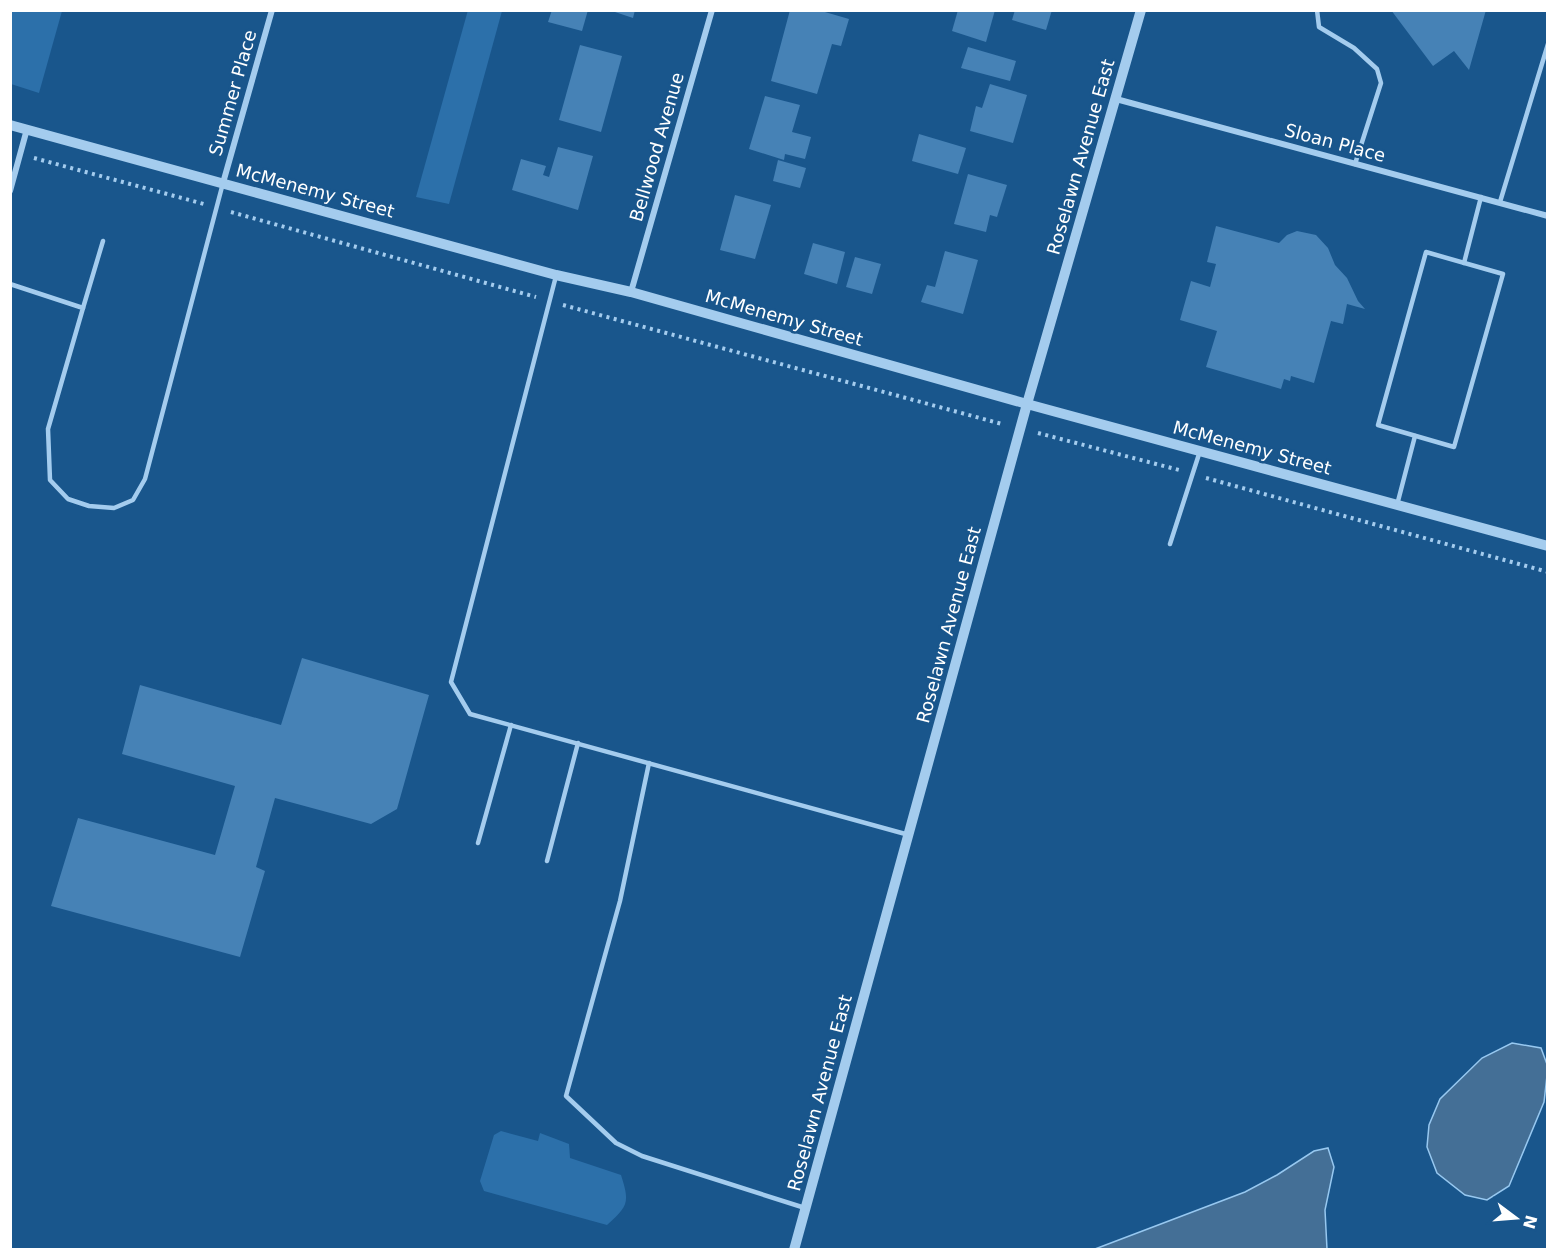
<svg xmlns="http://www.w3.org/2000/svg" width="1558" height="1260" font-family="'DejaVu Sans',sans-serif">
  <rect width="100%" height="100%" fill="#19568c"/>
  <!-- green -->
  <g fill="#2c70aa">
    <path d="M468,10L502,11L449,204L416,197Z"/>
    <path d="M10,11H62L39,93L11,84Z"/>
    <path d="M501,1131L538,1141L540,1133L569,1144L570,1158L621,1175C630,1203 628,1206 607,1225L484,1191L480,1181L494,1135Z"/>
  </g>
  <!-- water -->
  <g fill="#446f96" stroke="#97c8f0" stroke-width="1.5">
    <path d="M1512,1043L1541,1048L1548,1067L1544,1102L1509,1186L1487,1200L1465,1195L1437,1173L1427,1147L1429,1125L1440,1099L1482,1058Z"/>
    <path d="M1328,1148L1334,1167L1325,1210L1327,1249H1095L1245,1192L1277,1175L1314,1151Z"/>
  </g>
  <!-- building -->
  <g fill="#4682b6">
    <path d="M552,10H588L582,31L548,22Z"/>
    <path d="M609,10H635L633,18Z"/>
    <path d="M790,10H818L849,19L841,46L832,44L817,94L771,81Z"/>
    <path d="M958,10H995L986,42L952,31Z"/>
    <path d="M1015,10H1052L1046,30L1012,20Z"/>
    <path d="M1391,10H1486L1469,70L1454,51L1433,66Z"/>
    <path d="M580,45L622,56L601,132L559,120Z"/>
    <path d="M968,47L1016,61L1010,81L961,68Z"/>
    <path d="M990,84L1027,95L1013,143L970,131L976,106L982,108Z"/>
    <path d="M765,96L800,105L792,132L811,137L805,159L785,154L784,160L749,149Z"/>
    <path d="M919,134L966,148L958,174L912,161Z"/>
    <path d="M558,147L593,156L578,210L512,190L521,159L546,166L543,175L549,177Z"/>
    <path d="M778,160L806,168L800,188L773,181Z"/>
    <path d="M968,174L1007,185L997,217L990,215L986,232L954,224Z"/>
    <path d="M735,195L771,205L755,259L720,250Z"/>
    <path d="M1216,226L1279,243L1287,235L1297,231L1316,235L1328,248L1335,265L1347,278L1358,301L1365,309L1347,304L1343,324L1331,321L1314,383L1291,376L1290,381L1284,379L1281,389L1206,367L1217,331L1180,320L1191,281L1210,287L1216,264L1207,262Z"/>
    <path d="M813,243L845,252L837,284L804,274Z"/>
    <path d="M945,251L978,260L963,314L921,302L927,285L935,287Z"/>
    <path d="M855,257L881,264L872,294L846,287Z"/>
    <path d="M302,658L429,695L397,809L371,824L275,798L256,867L265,871L240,957L51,906L78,818L215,855L235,786L122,754L140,685L281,725Z"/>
  </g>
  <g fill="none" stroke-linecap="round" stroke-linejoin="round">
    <!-- path -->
    <g stroke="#a4ccee" stroke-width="4" stroke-dasharray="3 4.5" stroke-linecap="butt">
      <path d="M34,158L204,204"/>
      <path d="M231,212L536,297"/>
      <path d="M563,305L1002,424"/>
      <path d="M1038,433L1179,470"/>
      <path d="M1206,478L1548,572"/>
    </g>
    <!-- service -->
    <g stroke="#a4ccee" stroke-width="4.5">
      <path d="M1317,10L1319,27L1354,48L1377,69L1381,83L1355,164"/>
      <path d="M1500,202L1548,44"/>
      <path d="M1426,252L1503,274L1454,447L1378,425Z"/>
      <path d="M1464,263L1481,197"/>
      <path d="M556,276L451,682L470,714L909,835"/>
      <path d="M10,284L83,308L48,429L50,480L68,499L89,506L114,508L133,500L145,479L223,183"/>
      <path d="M83,308L103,241"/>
      <path d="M1397,505L1415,436"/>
      <path d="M1170,544L1200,451"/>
      <path d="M649,763L620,901L566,1096L616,1143L642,1156L805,1208"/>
      <path d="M478,843L511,725"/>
      <path d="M547,861L578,743"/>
    </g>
    <!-- minor -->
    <g stroke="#a4ccee" stroke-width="6">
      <path d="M1116,99L1548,216"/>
      <path d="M223,183L272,10"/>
      <path d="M10,191L27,129"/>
      <path d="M631,292L712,10"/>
    </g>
    <!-- tertiary -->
    <g stroke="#a4ccee" stroke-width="10">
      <path d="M10,125L556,275L631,292L1027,404L1548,546"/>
      <path d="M794,1250L1027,404L1141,10"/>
    </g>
  </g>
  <g text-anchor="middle" stroke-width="5" stroke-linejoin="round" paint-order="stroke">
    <!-- street labels -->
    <g font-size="18" fill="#fff" stroke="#19568c">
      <text transform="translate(233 93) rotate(-74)" y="6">Summer Place</text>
      <text transform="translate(1335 143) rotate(15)" y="6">Sloan Place</text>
      <text transform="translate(657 147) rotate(-74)" y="6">Bellwood Avenue</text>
      <text transform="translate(1081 157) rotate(-74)" y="6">Roselawn Avenue East</text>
      <text transform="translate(315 191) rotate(15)" y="6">McMenemy Street</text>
      <text transform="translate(784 318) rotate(16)" y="6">McMenemy Street</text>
      <text transform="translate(1252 448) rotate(15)" y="6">McMenemy Street</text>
      <text transform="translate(949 625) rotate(-75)" y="6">Roselawn Avenue East</text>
      <text transform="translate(820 1093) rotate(-75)" y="6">Roselawn Avenue East</text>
    </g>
  </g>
  <!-- border -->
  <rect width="1558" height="1260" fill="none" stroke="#ffffff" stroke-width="24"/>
  <!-- north arrow -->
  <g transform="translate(1516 1218) rotate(106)" stroke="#19568c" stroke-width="4.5" paint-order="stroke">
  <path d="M0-4.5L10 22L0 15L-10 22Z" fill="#ffffff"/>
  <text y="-9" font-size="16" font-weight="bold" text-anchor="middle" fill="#ffffff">N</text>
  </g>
</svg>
